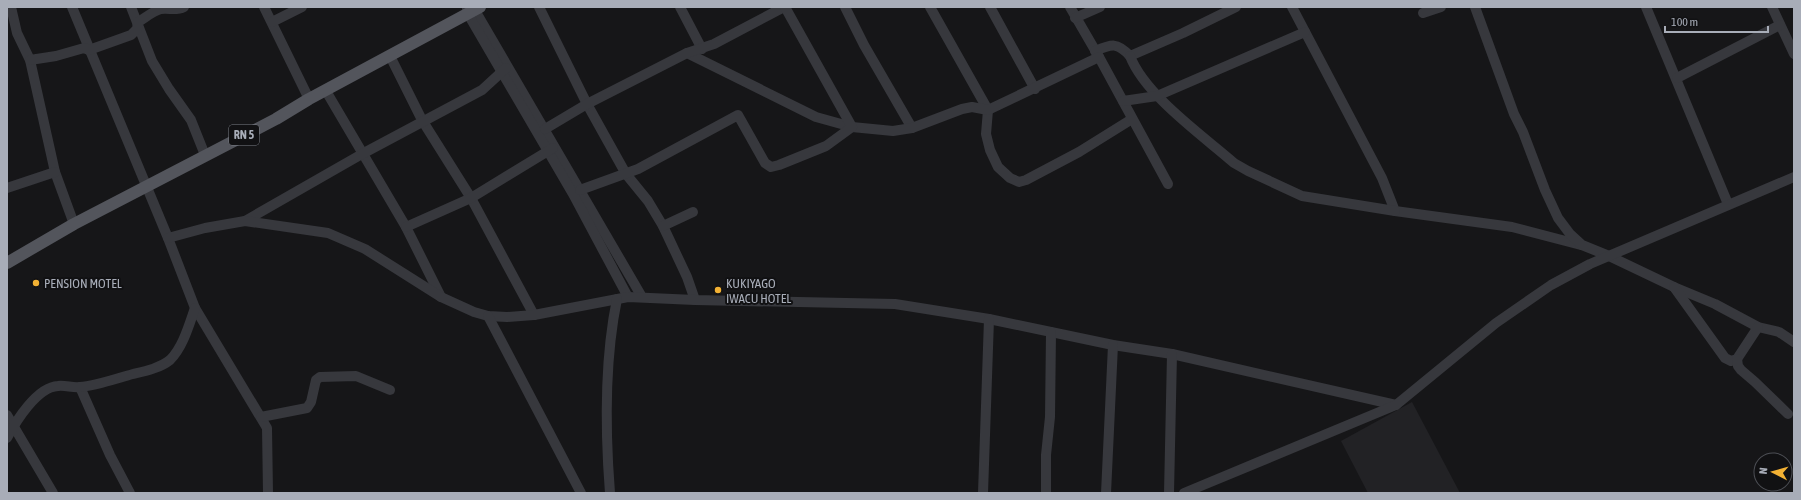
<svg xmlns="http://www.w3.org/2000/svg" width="1801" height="500" font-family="'Asap Condensed',sans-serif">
  <rect width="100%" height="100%" fill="#161618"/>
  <!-- built -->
  <path fill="#222225" d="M1412,402L1460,493H1368L1341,441Z"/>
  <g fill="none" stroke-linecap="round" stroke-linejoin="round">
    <!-- minor -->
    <g stroke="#37383d" stroke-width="10">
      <path d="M11,7L17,33L30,60L55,172L74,224"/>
      <path d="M72,7L168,238L195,308L267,428L268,493"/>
      <path d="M131,7L152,61L169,89L191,120L205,155"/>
      <path d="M264,7L309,99"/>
      <path d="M473,7L642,297"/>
      <path d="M539,7L587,104L626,174L648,201L663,226L687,277L695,300"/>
      <path d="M680,7L702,49"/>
      <path d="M845,7L864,45L912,128"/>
      <path d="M930,7L988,110L986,134L990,150L998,167L1010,178L1019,182L1026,180L1079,152L1132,119"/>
      <path d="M990,7L1035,89"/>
      <path d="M1070,7L1099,57L1168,184"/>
      <path d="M1292,7L1382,178L1395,211L1512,227L1581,245"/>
      <path d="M1475,7L1514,114L1523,132L1545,190L1558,218L1570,234L1582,245L1609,256L1674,287L1715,304L1758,327L1779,332L1794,342"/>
      <path d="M1646,7L1728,204"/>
      <path d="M1772,7L1794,54"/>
      <path d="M467,8L468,14L573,194L628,297"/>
      <path d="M1423,13L1441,7"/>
      <path d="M1075,18L1100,7"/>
      <path d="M272,22L302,7"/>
      <path d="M1095,51C1112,44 1117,42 1130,56L1183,33L1236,7"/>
      <path d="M687,53L816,117L852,127L893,131L912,128L962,109L972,107L988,110L1099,57"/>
      <path d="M390,56L422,120L471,198L534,315"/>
      <path d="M1130,56C1145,95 1202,135 1234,163L1248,171L1302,196L1395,211"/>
      <path d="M30,60L56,56L84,48L89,50L131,35L137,29L138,22C145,18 153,11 161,9C170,8 176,11 184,7"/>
      <path d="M1677,78L1780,25"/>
      <path d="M326,91L406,227L441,297"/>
      <path d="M1123,101L1157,96L1305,32"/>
      <path d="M545,129L587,104L687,53L714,44L784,7"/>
      <path d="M7,188L55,172"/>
      <path d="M580,190L638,169L738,115L765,163L771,167L779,165L826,146L852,127L785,7"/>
      <path d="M245,221L362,154L482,90L506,68"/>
      <path d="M663,226L693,212"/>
      <path d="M406,227L471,198L553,148"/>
      <path d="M168,238L205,228L245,221L328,233L365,249L441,297L474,312L488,316L507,317L534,315L628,297L695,300L895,304L989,319L1113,345L1172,354L1396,405"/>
      <path d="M1674,287L1725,358L1731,361L1737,359L1758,327"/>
      <path d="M488,316L581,493"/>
      <path d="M1737,359L1738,366L1741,370L1755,382L1788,414"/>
      <path d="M80,387L110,455L130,493"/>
      <path d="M7,415L53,493"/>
      <path d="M261,417L307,408L311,402L316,380L320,377L356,376L390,390"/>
      <path d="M7,438C16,421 37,387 58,386C65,385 73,388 80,387C95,386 118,378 133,374C146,371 160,368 170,360C183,347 189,325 195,308"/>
      <path d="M610,493C605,429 604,362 617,299"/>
      <path d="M983,493L989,319"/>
      <path d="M1046,493V455L1050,417L1051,332"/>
      <path d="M1106,493L1113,345"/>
      <path d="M1169,493L1172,354"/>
      <path d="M1184,493L1396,405L1496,323L1551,285L1590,264L1794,177"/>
    </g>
    <!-- major -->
    <path stroke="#53555c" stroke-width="12" d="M7,263L74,224L276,119L309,99L480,7"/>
  </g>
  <!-- markers -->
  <g fill="#f2b134" stroke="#111113" stroke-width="1.5">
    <circle cx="36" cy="283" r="4"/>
    <circle cx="718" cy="290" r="4"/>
  </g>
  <g text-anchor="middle" stroke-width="4" stroke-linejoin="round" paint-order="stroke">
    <!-- shield labels -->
    <rect fill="#111113" stroke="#7b7e86" stroke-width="1" x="229" y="125" width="30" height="20" rx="3"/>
    <g font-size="12" font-weight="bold" fill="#a8adb8">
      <text x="244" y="139">RN 5</text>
    </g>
    <!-- poi labels -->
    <g font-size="13" fill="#a8adb8" stroke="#111113" text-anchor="start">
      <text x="44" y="288">PENSION MOTEL</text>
      <text x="726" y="288">KUKIYAGO<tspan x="726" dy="15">IWACU HOTEL</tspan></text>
    </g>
  </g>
  <!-- border -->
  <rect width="1801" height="500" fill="none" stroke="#a8adb8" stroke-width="16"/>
  <!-- north arrow -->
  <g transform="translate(1773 472) rotate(276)"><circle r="19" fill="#111113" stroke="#4d4f55"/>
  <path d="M0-3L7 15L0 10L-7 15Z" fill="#f2b134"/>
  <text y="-6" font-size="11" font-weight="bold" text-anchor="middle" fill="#a8adb8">N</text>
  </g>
  <!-- scale -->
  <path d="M1665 26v6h103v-6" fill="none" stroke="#a8adb8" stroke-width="2"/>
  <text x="1671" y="26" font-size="12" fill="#a8adb8" stroke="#111113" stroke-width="3" paint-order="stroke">100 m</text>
</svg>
